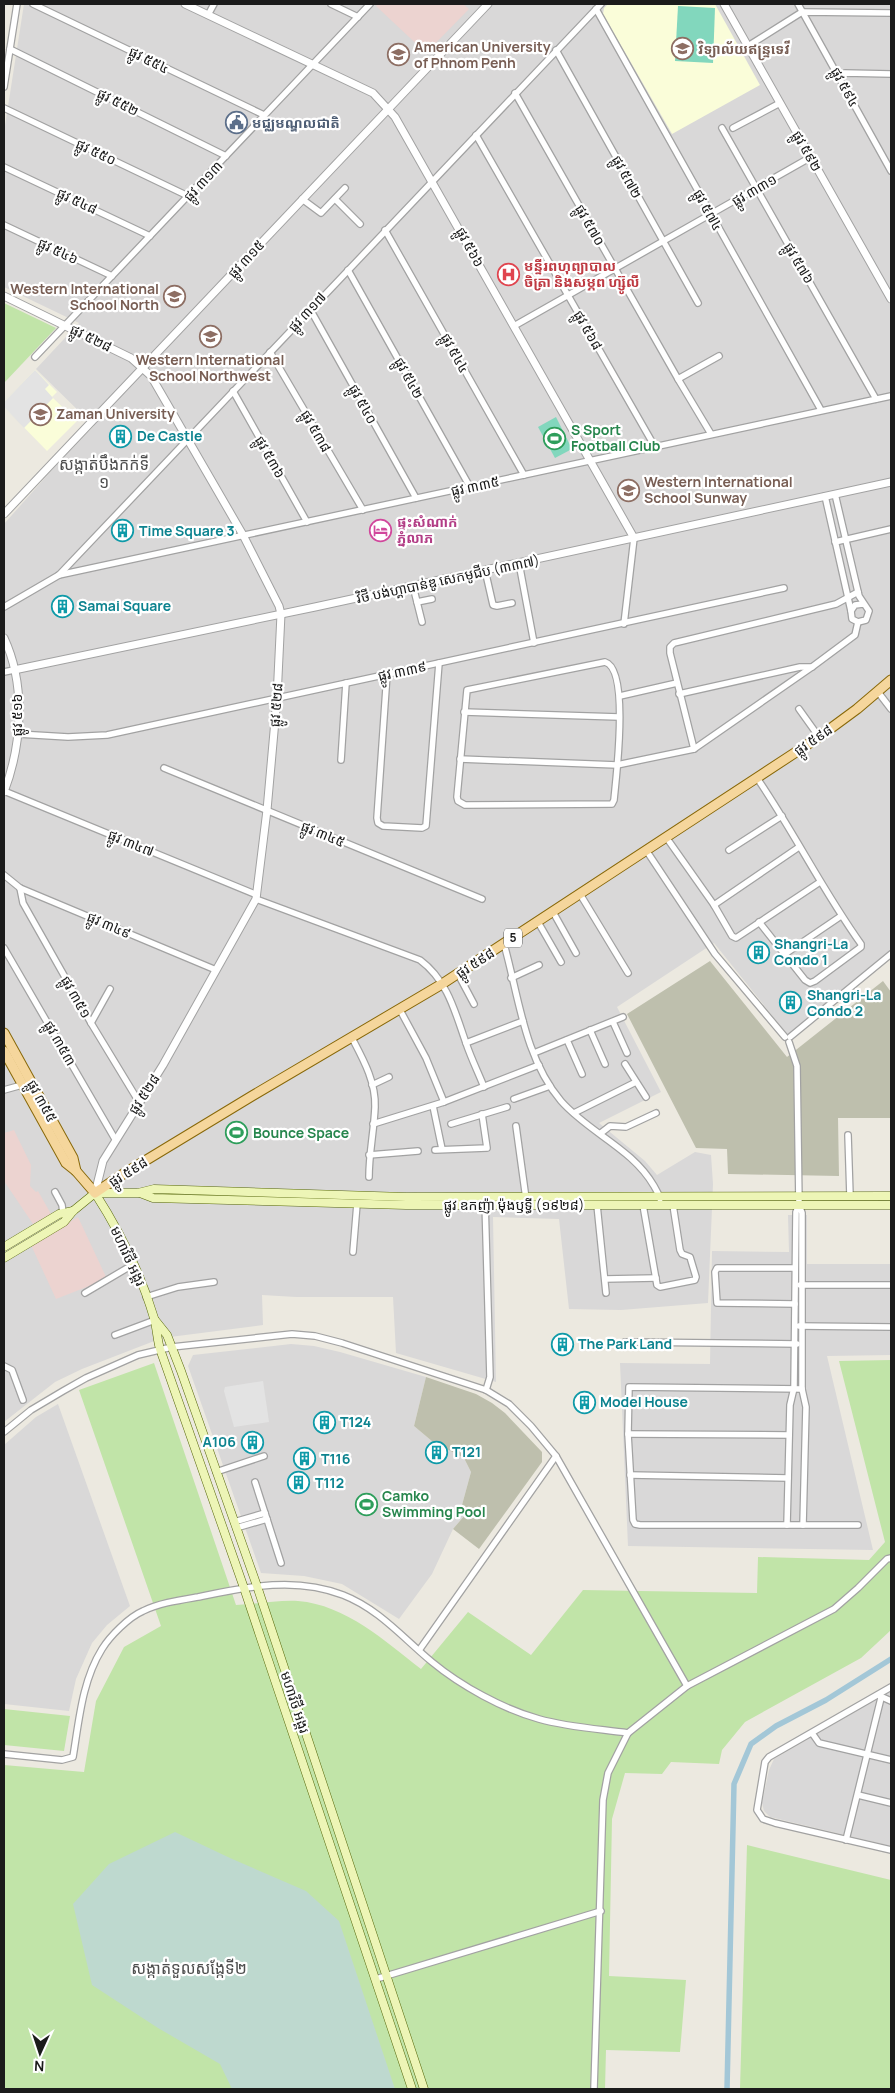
<svg xmlns="http://www.w3.org/2000/svg" width="895" height="2093" font-family="Manrope,'Noto Sans Khmer',sans-serif">
  <rect width="100%" height="100%" fill="#ece9e0"/>
  <!-- residential -->
  <g fill="#d9d8d8">
    <path d="M24,4H891V957L791,1039L714,943L617,1007L661,1092L599,1123L645,1161L657,1175L695,1152L711,1155L713,1184L708,1303L621,1310L569,1309L559,1219L493,1217L496,1382L396,1353L393,1297H296L262,1295L263,1325L162,1338L82,1369L55,1382L4,1422V524L59,462L94,426L36,369L79,323L4,287V132Z"/>
    <path d="M788,1215H807V1264H891V1355L827,1356L873,1550L628,1546L620,1363L710,1364L712,1251L789,1252Z"/>
    <path d="M291,1344L314,1346L340,1352L426,1377L414,1426L433,1442L464,1458L471,1472L462,1505L465,1515L453,1529L432,1574L399,1619L342,1584L304,1576L261,1573L188,1366L193,1355Z"/>
    <path d="M58,1404L130,1606L107,1625L92,1643L76,1679L69,1711L4,1704V1445L36,1417Z"/>
    <path d="M891,1691V1846L770,1817L764,1811L762,1803L769,1770L774,1759Z"/>
  </g>
  <!-- commercial -->
  <g fill="#ecd3d0">
    <path d="M378,4H463L469,9L426,53L376,6Z"/>
    <path d="M14,1130L31,1165L30,1186L36,1192L38,1191L51,1214L33,1224L4,1181V1133Z"/>
    <path d="M78,1217L107,1279L56,1299L31,1245Z"/>
  </g>
  <!-- education -->
  <g fill="#fafdd9">
    <path d="M608,4H715L760,85L672,134L603,14L604,8Z"/>
    <path d="M35,370L57,392L52,397L77,421L47,451L4,407V402Z"/>
  </g>
  <!-- construction -->
  <g fill="#bebfad">
    <path d="M710,961L787,1057L883,981L891,992V1118H838L839,1176L728,1174L727,1149L696,1148L627,1014Z"/>
    <path d="M426,1377L476,1394L492,1403L505,1413L542,1452V1462L479,1549L453,1529L465,1515L462,1505L471,1472L464,1458L433,1442L414,1426Z"/>
  </g>
  <!-- grass -->
  <g fill="#c1e4a8">
    <path d="M4,303L56,328L4,383Z"/>
    <path d="M891,1360V1630L861,1658L745,1722L722,1750L719,1764L671,1762L662,1774L625,1773L612,1819L609,1976L686,1980L680,2052L606,2050L605,2089H4V1765L84,1772L96,1701L124,1647L161,1626L79,1390L154,1363L236,1605C256,1604 278,1600 298,1601C346,1605 385,1641 421,1669L468,1612L531,1655L583,1590L757,1593L758,1557L869,1560L885,1542L839,1361Z"/>
    <path d="M4,1709L70,1716L64,1751L4,1745Z"/>
    <path d="M747,1845L891,1880V2089H740Z"/>
  </g>
  <!-- wetland -->
  <path fill="#bed9cf" d="M175,1832L230,1858L306,1891L339,1921L395,2089H232L220,2064L158,2028L92,1985L73,1904L109,1864Z"/>
  <!-- pitch -->
  <g fill="#82d7bd">
    <path d="M678,6L715,8L713,63L675,61Z"/>
    <path d="M556,417L572,449L555,458L538,427Z"/>
  </g>
  <!-- parking -->
  <g fill="#e3e3e3">
    <path d="M35,370L49,385L45,389L53,398L24,428L4,407V402Z"/>
    <path d="M263,1381L269,1422L234,1427L224,1391L225,1387Z"/>
  </g>
  <g fill="none" stroke-linecap="round" stroke-linejoin="round">
    <!-- canal -->
    <path stroke="#a3c7d7" stroke-width="5.5" d="M727,2089L734,1784L751,1744L776,1726L826,1700L891,1659"/>
    <defs>
      <g id="minor">
        <path d="M33,4L264,115"/>
        <path d="M331,4L358,17"/>
        <path d="M798,4L891,171"/>
        <path d="M596,9L821,410"/>
        <path d="M208,15L214,4"/>
        <path d="M748,46L802,12L891,13"/>
        <path d="M10,49L226,156"/>
        <path d="M556,50L698,303"/>
        <path d="M838,75L845,73L891,74"/>
        <path d="M4,87L17,4"/>
        <path d="M515,93L678,379L711,434"/>
        <path d="M4,108L188,196"/>
        <path d="M722,128L876,399"/>
        <path d="M733,128L780,103"/>
        <path d="M476,135L655,447"/>
        <path d="M4,167L150,236"/>
        <path d="M302,199L321,213L345,188"/>
        <path d="M335,199L360,224"/>
        <path d="M4,225L112,276"/>
        <path d="M385,230L524,475"/>
        <path d="M348,270L470,487"/>
        <path d="M310,309L416,498"/>
        <path d="M514,326L811,157"/>
        <path d="M270,352L363,510"/>
        <path d="M35,357L370,4"/>
        <path d="M678,379L719,356"/>
        <path d="M233,391L307,522"/>
        <path d="M835,494L859,596L869,611L866,620L858,622L852,619L851,611L855,605L863,604"/>
        <path d="M825,496L851,611"/>
        <path d="M835,542L891,529"/>
        <path d="M519,563L534,643"/>
        <path d="M485,570L493,605L497,606L512,603"/>
        <path d="M59,575L891,396"/>
        <path d="M413,586L422,622"/>
        <path d="M417,602L432,599"/>
        <path d="M4,607L59,575L601,4"/>
        <path d="M624,624L634,538"/>
        <path d="M605,662C630,669 616,778 614,800L612,804L465,805L458,801L457,797L467,690Z"/>
        <path d="M4,672L14,670"/>
        <path d="M387,674L377,818L378,823L383,826L422,828L426,826L439,663"/>
        <path d="M878,692L891,709"/>
        <path d="M679,694L800,667H812"/>
        <path d="M620,696L677,683"/>
        <path d="M799,709L819,737"/>
        <path d="M464,712L619,717"/>
        <path d="M18,734L68,737L107,735L784,588"/>
        <path d="M694,749L670,653V647L674,643L836,604L858,592"/>
        <path d="M460,759L617,765L694,749L812,667L855,635L858,622"/>
        <path d="M341,760L346,683"/>
        <path d="M164,768L482,899"/>
        <path d="M757,778C794,832 823,891 861,944V947L815,981L810,983L805,980L759,922"/>
        <path d="M4,791L257,895"/>
        <path d="M666,837L714,905L732,936L736,938L820,882"/>
        <path d="M646,850L715,954L785,1037"/>
        <path d="M729,850L782,816"/>
        <path d="M4,875L20,888L216,970"/>
        <path d="M20,888L23,903L91,1023L139,1102"/>
        <path d="M580,894L628,973"/>
        <path d="M256,899L420,960C448,981 455,1012 466,1043C471,1058 478,1072 484,1087"/>
        <path d="M714,905L799,847"/>
        <path d="M553,912L576,953"/>
        <path d="M538,922L561,962"/>
        <path d="M504,944C519,997 524,1057 561,1101C589,1133 632,1148 654,1186C656,1190 659,1194 660,1199"/>
        <path d="M4,948L115,1139"/>
        <path d="M785,954L841,916"/>
        <path d="M458,974L474,1004"/>
        <path d="M511,978L539,965"/>
        <path d="M400,1010L426,1058L444,1102"/>
        <path d="M613,1022L627,1053"/>
        <path d="M91,1023L110,989"/>
        <path d="M590,1030L605,1064"/>
        <path d="M790,1037L891,954"/>
        <path d="M352,1038C363,1059 376,1082 375,1107C374,1131 369,1153 369,1177"/>
        <path d="M567,1040L582,1074"/>
        <path d="M789,1042L797,1066L799,1205L802,1213V1389L806,1407L803,1525"/>
        <path d="M466,1043L523,1021"/>
        <path d="M534,1053L623,1017"/>
        <path d="M625,1064L646,1097"/>
        <path d="M372,1085L389,1077"/>
        <path d="M4,1090L22,1085"/>
        <path d="M514,1099L550,1086"/>
        <path d="M433,1106L442,1149"/>
        <path d="M574,1113L636,1082"/>
        <path d="M373,1124L444,1102L539,1065"/>
        <path d="M451,1124L507,1107"/>
        <path d="M516,1126L527,1206"/>
        <path d="M601,1133L610,1126L626,1127L656,1113"/>
        <path d="M848,1135L850,1196"/>
        <path d="M435,1150L487,1148L482,1114"/>
        <path d="M369,1155L418,1151"/>
        <path d="M55,1192L62,1205L63,1213"/>
        <path d="M485,1201L490,1377L486,1390"/>
        <path d="M597,1205L606,1293"/>
        <path d="M643,1205L657,1285L660,1287L695,1280L696,1277L690,1257L682,1254L680,1250L673,1205"/>
        <path d="M353,1252L357,1204"/>
        <path d="M605,1279L656,1278"/>
        <path d="M800,1285H891"/>
        <path d="M85,1293L134,1264"/>
        <path d="M146,1297L178,1287L214,1282"/>
        <path d="M795,1304L717,1303L715,1272L717,1268H795"/>
        <path d="M799,1326L891,1327"/>
        <path d="M115,1335L155,1320"/>
        <path d="M625,1342L797,1344"/>
        <path d="M4,1366L12,1370L23,1400"/>
        <path d="M802,1389L629,1387L628,1434L633,1520L635,1524L640,1525H858"/>
        <path d="M4,1432L31,1410L63,1391L86,1378L138,1355L172,1347L292,1334L315,1336L342,1343L486,1390L509,1404L531,1426L556,1456L687,1686"/>
        <path d="M628,1434L789,1435"/>
        <path d="M216,1472L264,1456"/>
        <path d="M630,1475L788,1478"/>
        <path d="M255,1482L281,1563"/>
        <path d="M234,1522L265,1513"/>
        <path d="M787,1525L790,1405L794,1388L796,1212L799,1205"/>
        <path d="M236,1528L267,1519"/>
        <path d="M420,1649L556,1456"/>
        <path d="M891,1687L769,1757L765,1762L757,1810L763,1819L775,1823L891,1850"/>
        <path d="M880,1696L891,1701"/>
        <path d="M812,1733L819,1743L891,1760"/>
        <path d="M4,1754L62,1760L73,1757C79,1721 82,1681 102,1649C110,1636 129,1617 143,1611C159,1603 180,1600 198,1597C246,1587 295,1576 343,1595C379,1609 403,1638 432,1662C461,1686 503,1709 539,1719C567,1727 599,1729 628,1733L687,1686L834,1609L858,1588L887,1559L891,1558"/>
        <path d="M858,1795L891,1803"/>
        <path d="M846,1840L881,1698"/>
        <path d="M376,1979L601,1911"/>
        <path d="M594,2089L603,1800L608,1773L628,1733"/>
      </g>
      <g id="tertiary">
        <path d="M185,4L373,93L395,117L634,538"/>
        <path d="M724,4L891,299"/>
        <path d="M4,296L131,358L151,376L243,535L279,606L281,614L277,698L267,810L256,899L163,1065L103,1161L95,1193"/>
        <path d="M4,514L488,4"/>
        <path d="M4,638C26,685 22,745 4,792"/>
        <path d="M14,670L315,607L891,482"/>
      </g>
      <g id="secondary">
        <path d="M95,1193C120,1232 141,1274 154,1318C157,1328 157,1339 160,1349L244,1588L412,2089"/>
        <path d="M95,1193H138L154,1189L406,1197L891,1196"/>
        <path d="M140,1193L153,1198L406,1205H891"/>
        <path d="M4,1247L59,1214L73,1211"/>
        <path d="M4,1258L64,1222L73,1211L95,1193"/>
        <path d="M155,1320L167,1335L181,1371L257,1586L424,2089"/>
      </g>
      <g id="primary">
        <path d="M4,1033L73,1158L76,1171"/>
        <path d="M4,1051L66,1163L76,1171L95,1193L120,1176L252,1096L442,984L819,737L857,709L891,680"/>
      </g>
    </defs>
    <!-- minor casing -->
    <use href="#minor" stroke="#a2a2a2" stroke-width="8"/>
    <!-- tertiary casing -->
    <use href="#tertiary" stroke="#a2a2a2" stroke-width="9"/>
    <!-- secondary casing -->
    <use href="#secondary" stroke="#57680b" stroke-width="9"/>
    <!-- primary casing -->
    <use href="#primary" stroke="#886809" stroke-width="11"/>
    <!-- minor -->
    <use href="#minor" stroke="#fff" stroke-width="5.5"/>
    <!-- tertiary -->
    <use href="#tertiary" stroke="#fff" stroke-width="7"/>
    <!-- secondary -->
    <use href="#secondary" stroke="#edf5b6" stroke-width="8"/>
    <!-- primary -->
    <use href="#primary" stroke="#f5d69c" stroke-width="9"/>
  </g>
  <!-- icons -->
  <defs>
    <symbol id="school-ring" viewBox="-11 -11 22 22"><circle r="9.5" fill="#fff" stroke="#8d6e63" stroke-width="1.5"/><path d="M0-5L7-2L0 1L-7-2ZM-4 1L0 2.5L4 1V4Q0 6-4 4Z" fill="#8d6e63"/></symbol>
    <symbol id="university-ring" viewBox="-11 -11 22 22"><circle r="9.5" fill="#fff" stroke="#8d6e63" stroke-width="1.5"/><path d="M0-5L7-2L0 1L-7-2ZM-4 1L0 2.5L4 1V4Q0 6-4 4Z" fill="#8d6e63"/></symbol>
    <symbol id="civic-ring" viewBox="-11 -11 22 22"><circle r="9.5" fill="#fff" stroke="#5c6f8a" stroke-width="1.5"/><path d="M-.6-6.5H3V-4.5H.6V-3L4-1V1h2V6H-6V1h2V-1L-.6-3ZM-1.2 2.5V6h2.4V2.5Z" fill="#5c6f8a"/></symbol>
    <symbol id="hospital-ring" viewBox="-11 -11 22 22"><circle r="9.5" fill="#fff" stroke="#e0444e" stroke-width="1.5"/><path d="M-5-5h3v3.5h4V-5h3V5h-3V1.5h-4V5h-3Z" fill="#e0444e"/></symbol>
    <symbol id="building-ring" viewBox="-11 -11 22 22"><circle r="9.5" fill="#fff" stroke="#0f9aa8" stroke-width="1.5"/><path d="M-4-6H4V6H1V3H-1V6H-4ZM-2.5-4.3h1.7v1.8h-1.7ZM.8-4.3h1.7v1.8H.8ZM-2.5-1h1.7V.8h-1.7ZM.8-1h1.7V.8H.8Z" fill="#0f9aa8"/></symbol>
    <symbol id="stadium-ring" viewBox="-11 -11 22 22"><circle r="9.5" fill="#fff" stroke="#2e9e5b" stroke-width="1.5"/><path d="M0-5a6.5 5 0 1 0 0 10a6.5 5 0 1 0 0-10ZM-3.5-1.8h7v3.6h-7Z" fill="#2e9e5b"/></symbol>
    <symbol id="hotel-ring" viewBox="-11 -11 22 22"><circle r="9.5" fill="#fff" stroke="#d1479c" stroke-width="1.5"/><path d="M-6-4.5h1.5V1H6V5H4.5V3h-9V5H-6ZM-4 0a1.8 1.8 0 1 1 3.6 0ZM.5 0V-2.5h3Q6-2.5 6 0Z" fill="#d1479c"/></symbol>
  </defs>
  <g fill-rule="evenodd">
    <use href="#school-ring" x="670" y="36" width="25" height="25"/>
    <use href="#university-ring" x="386" y="42" width="25" height="25"/>
    <use href="#civic-ring" x="224" y="110" width="25" height="25"/>
    <use href="#hospital-ring" x="496" y="262" width="25" height="25"/>
    <use href="#school-ring" x="162" y="284" width="25" height="25"/>
    <use href="#school-ring" x="198" y="324" width="25" height="25"/>
    <use href="#university-ring" x="28" y="402" width="25" height="25"/>
    <use href="#building-ring" x="108" y="424" width="25" height="25"/>
    <use href="#stadium-ring" x="542" y="426" width="25" height="25"/>
    <use href="#school-ring" x="616" y="478" width="25" height="25"/>
    <use href="#hotel-ring" x="368" y="518" width="25" height="25"/>
    <use href="#building-ring" x="110" y="518" width="25" height="25"/>
    <use href="#building-ring" x="50" y="594" width="25" height="25"/>
    <use href="#building-ring" x="746" y="940" width="25" height="25"/>
    <use href="#building-ring" x="778" y="990" width="25" height="25"/>
    <use href="#stadium-ring" x="224" y="1120" width="25" height="25"/>
    <use href="#building-ring" x="550" y="1332" width="25" height="25"/>
    <use href="#building-ring" x="572" y="1390" width="25" height="25"/>
    <use href="#building-ring" x="312" y="1410" width="25" height="25"/>
    <use href="#building-ring" x="240" y="1430" width="25" height="25"/>
    <use href="#building-ring" x="424" y="1440" width="25" height="25"/>
    <use href="#building-ring" x="292" y="1446" width="25" height="25"/>
    <use href="#building-ring" x="286" y="1470" width="25" height="25"/>
    <use href="#stadium-ring" x="354" y="1492" width="25" height="25"/>
  </g>
  <g text-anchor="middle" stroke-width="4.5" stroke-linejoin="round" paint-order="stroke">
    <!-- shield labels -->
    <rect fill="#fff" stroke="#5f5f5f" stroke-width="1" x="504" y="928.5" width="18" height="19" rx="4"/>
    <g font-size="12" font-weight="bold" fill="#1b1b1b">
      <text x="513" y="942">5</text>
    </g>
    <!-- education labels -->
    <g font-size="14" font-weight="bold" fill="#785e54" stroke="#fff" text-anchor="start">
      <text x="414" y="52">American University<tspan x="414" dy="16">of Phnom Penh</tspan></text>
      <text x="698" y="54">វិទ្យាល័យឥន្រ្ទទេវី</text>
      <text x="159" y="294" text-anchor="end">Western International<tspan x="159" dy="16">School North</tspan></text>
      <text x="210" y="365" text-anchor="middle">Western International<tspan x="210" dy="16">School Northwest</tspan></text>
      <text x="56" y="419">Zaman University</text>
      <text x="644" y="487">Western International<tspan x="644" dy="16">School Sunway</tspan></text>
    </g>
    <!-- street labels -->
    <g font-size="14" fill="#1b1b1b" stroke="#fff">
      <text transform="translate(149 60) rotate(26)" y="5">ផ្លូវ ៥៥៤</text>
      <text transform="translate(845 87) rotate(61)" y="5">ផ្លូវ ៥៩៤</text>
      <text transform="translate(118 102) rotate(26)" y="5">ផ្លូវ ៥៥២</text>
      <text transform="translate(807 151) rotate(60)" y="5">ផ្លូវ ៥៩២</text>
      <text transform="translate(96 152) rotate(25)" y="5">ផ្លូវ ៥៥០</text>
      <text transform="translate(627 177) rotate(61)" y="5">ផ្លូវ ៥៧២</text>
      <text transform="translate(203 181) rotate(-47)" y="5">ផ្លូវ ៣១៣</text>
      <text transform="translate(754 190) rotate(-30)" y="5">ផ្លូវ ៣៣១</text>
      <text transform="translate(77 201) rotate(25)" y="5">ផ្លូវ ៥៤៨</text>
      <text transform="translate(708 210) rotate(61)" y="5">ផ្លូវ ៥៧៤</text>
      <text transform="translate(590 225) rotate(60)" y="5">ផ្លូវ ៥៧០</text>
      <text transform="translate(470 247) rotate(61)" y="5">ផ្លូវ ៥៦៦</text>
      <text transform="translate(58 251) rotate(25)" y="5">ផ្លូវ ៥៤៦</text>
      <text transform="translate(246 259) rotate(-47)" y="5">ផ្លូវ ៣១៥</text>
      <text transform="translate(799 263) rotate(59)" y="5">ផ្លូវ ៥៧៦</text>
      <text transform="translate(307 312) rotate(-47)" y="5">ផ្លូវ ៣១៧</text>
      <text transform="translate(588 330) rotate(60)" y="5">ផ្លូវ ៥៦៨</text>
      <text transform="translate(91 338) rotate(26)" y="5">ផ្លូវ ៥២៨</text>
      <text transform="translate(455 353) rotate(61)" y="5">ផ្លូវ ៥៤៤</text>
      <text transform="translate(409 378) rotate(61)" y="5">ផ្លូវ ៥៤២</text>
      <text transform="translate(363 404) rotate(61)" y="5">ផ្លូវ ៥៤០</text>
      <text transform="translate(316 431) rotate(60)" y="5">ផ្លូវ ៥៣៨</text>
      <text transform="translate(270 457) rotate(60)" y="5">ផ្លូវ ៥៣៦</text>
      <text transform="translate(475 486) rotate(-12)" y="5">ផ្លូវ ៣៣៥</text>
      <text transform="translate(448 579) rotate(-12)" y="5">វិថី បង់ហ្គាបាន់ឌូ សេកមូជីប (៣៣៧)</text>
      <text transform="translate(402 671) rotate(-12)" y="5">ផ្លូវ ៣៣៩</text>
      <text transform="translate(276 705) rotate(-86)" y="5">ផ្លូវ ៥២៨</text>
      <text transform="translate(17 715) rotate(-90)" y="5">ផ្លូវ ៥១៦</text>
      <text transform="translate(813 740) rotate(-35)" y="5">ផ្លូវ ៥៩៨</text>
      <text transform="translate(323 834) rotate(22)" y="5">ផ្លូវ ៣៤៥</text>
      <text transform="translate(131 843) rotate(22)" y="5">ផ្លូវ ៣៤៧</text>
      <text transform="translate(109 925) rotate(23)" y="5">ផ្លូវ ៣៤៩</text>
      <text transform="translate(475 963) rotate(-33)" y="5">ផ្លូវ ៥៩៨</text>
      <text transform="translate(76 997) rotate(60)" y="5">ផ្លូវ ៣៥១</text>
      <text transform="translate(60 1043) rotate(60)" y="5">ផ្លូវ ៣៥៣</text>
      <text transform="translate(144 1094) rotate(-57)" y="5">ផ្លូវ ៥២៨</text>
      <text transform="translate(42 1101) rotate(61)" y="5">ផ្លូវ ៣៥៥</text>
      <text transform="translate(128 1172) rotate(-32)" y="5">ផ្លូវ ៥៩៨</text>
      <text x="514" y="1210">ផ្លូវ ឧកញ៉ា ម៉ុងឫទ្ធី (១៩២៨)</text>
      <text transform="translate(128 1256) rotate(65)" y="5">មហាវិថី អង្គរ</text>
      <text transform="translate(295 1702) rotate(72)" y="5">មហាវិថី អង្គរ</text>
    </g>
    <!-- service labels -->
    <g font-size="14" font-weight="bold" fill="#4e5e75" stroke="#fff" text-anchor="start">
      <text x="252" y="128">មជ្ឈមណ្ឌលជាតិ</text>
    </g>
    <!-- health labels -->
    <g font-size="14" font-weight="bold" fill="#be3a42" stroke="#fff" text-anchor="start">
      <text x="524" y="271">មន្ទីរពហុព្យាបាល<tspan x="524" dy="16">ចិត្រា និងសម្ភព ហ្ស៊ូលី</tspan></text>
    </g>
    <!-- leisure labels -->
    <g font-size="14" font-weight="bold" fill="#27864d" stroke="#fff" text-anchor="start">
      <text x="571" y="435">S Sport<tspan x="571" dy="16">Football Club</tspan></text>
      <text x="253" y="1138">Bounce Space</text>
      <text x="382" y="1501">Camko<tspan x="382" dy="16">Swimming Pool</tspan></text>
    </g>
    <!-- culture labels -->
    <g font-size="14" font-weight="bold" fill="#0d838f" stroke="#fff" text-anchor="start">
      <text x="137" y="441">De Castle</text>
      <text x="139" y="536">Time Square 3</text>
      <text x="78" y="611">Samai Square</text>
      <text x="774" y="949">Shangri-La<tspan x="774" dy="16">Condo 1</tspan></text>
      <text x="807" y="1000">Shangri-La<tspan x="807" dy="16">Condo 2</tspan></text>
      <text x="578" y="1349">The Park Land</text>
      <text x="600" y="1407">Model House</text>
      <text x="340" y="1427">T124</text>
      <text x="236" y="1447" text-anchor="end">A106</text>
      <text x="452" y="1457">T121</text>
      <text x="321" y="1464">T116</text>
      <text x="315" y="1488">T112</text>
    </g>
    <!-- hotel labels -->
    <g font-size="14" font-weight="bold" fill="#b23c85" stroke="#fff" text-anchor="start">
      <text x="397" y="527">ផ្ទះសំណាក់<tspan x="397" dy="16">ភ្នំលាភ</tspan></text>
    </g>
    <!-- quarter labels -->
    <g font-size="16" fill="#4e4e4e" stroke="#fff">
      <text x="104" y="470">សង្កាត់បឹងកក់ទី<tspan x="104" dy="18">១</tspan></text>
      <text x="189" y="1974">សង្កាត់ទួលសង្កែទី២</text>
    </g>
  </g>
  <!-- border -->
  <rect width="895" height="2093" fill="none" stroke="#1b1b1b" stroke-width="10"/>
  <!-- north arrow -->
  <g transform="translate(40 2053) rotate(183)" stroke="#ffffff" stroke-width="4" paint-order="stroke">
  <path d="M0-4L9 19L0 12L-9 19Z" fill="#1b1b1b"/>
  <text y="-8" font-size="14" font-weight="bold" text-anchor="middle" fill="#1b1b1b">N</text>
  </g>
</svg>
